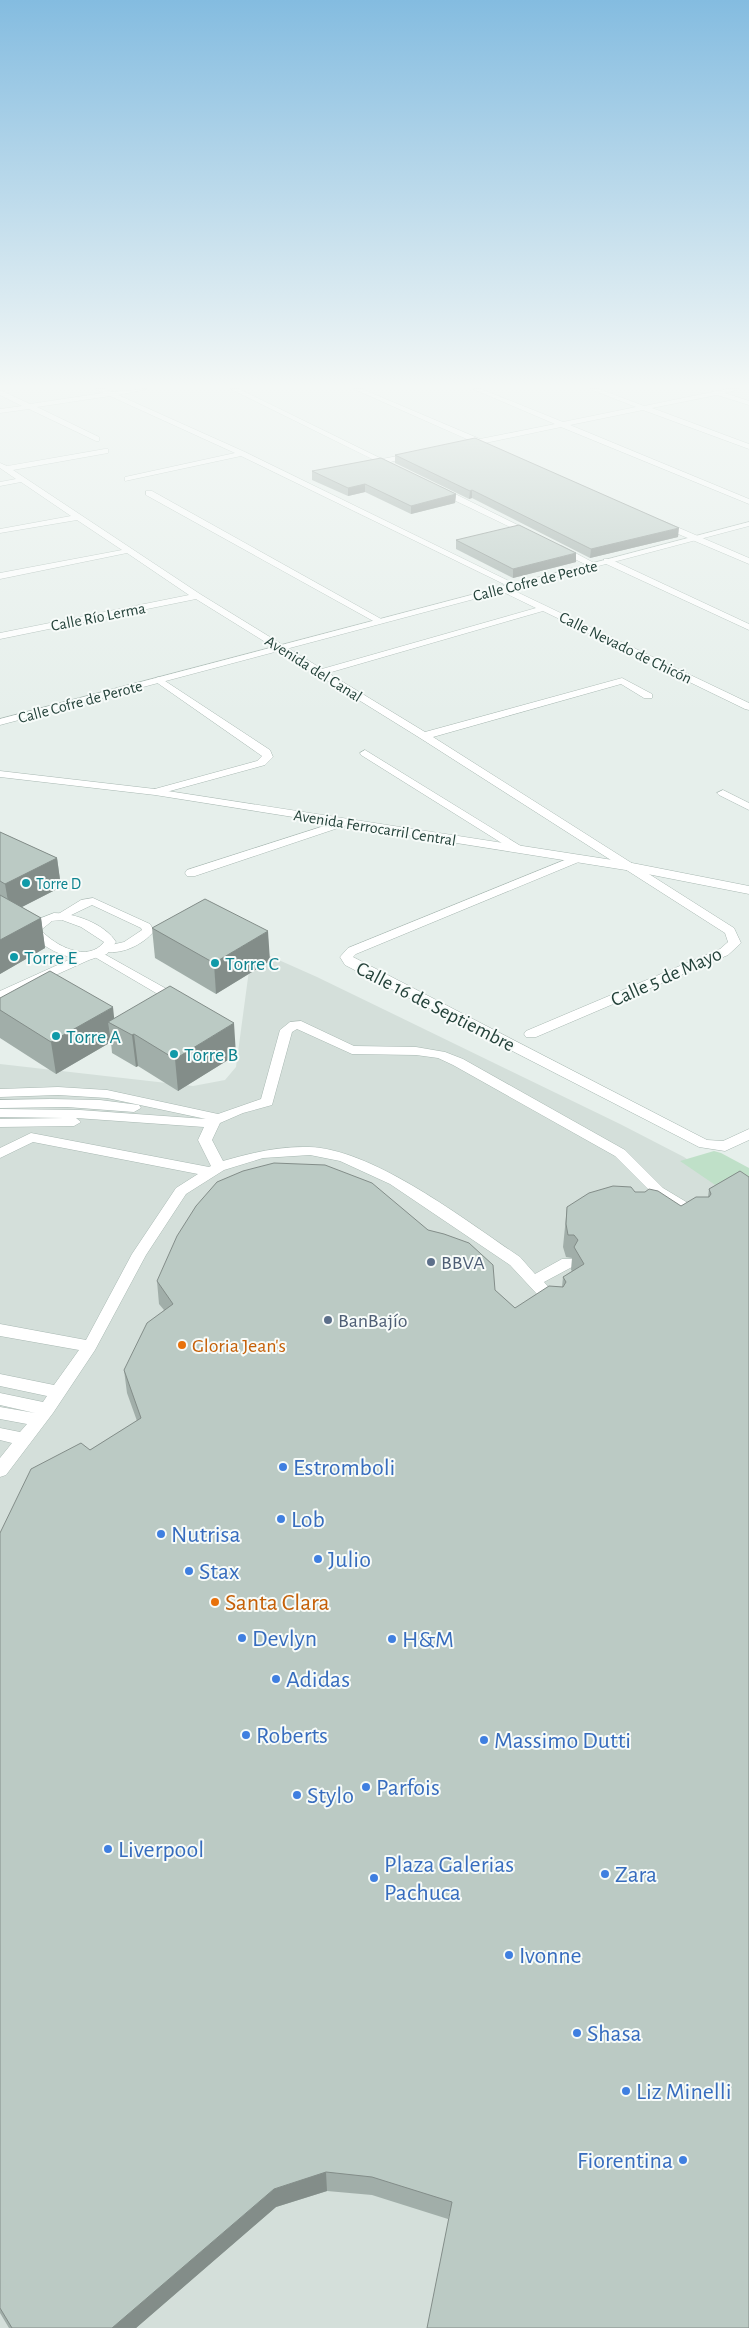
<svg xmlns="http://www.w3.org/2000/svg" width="749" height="2328" font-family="'Alegreya Sans',sans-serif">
  <rect width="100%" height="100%" fill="#e6efeb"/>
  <!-- built -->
  <path fill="#d4dfda" d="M252,948L317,977L620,1124L684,1157L749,1202V2328H0V1064L193,1086L225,1080L236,1067Z"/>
  <!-- green -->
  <path fill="#bfe0c8" d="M714,1151L721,1153L749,1168V1208L680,1161Z"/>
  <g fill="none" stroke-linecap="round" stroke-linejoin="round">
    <defs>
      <g id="service">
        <path d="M93,898L150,924L154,931C143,945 120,956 102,951L100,949L102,947L124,942L142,930L141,928L92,905L65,918H57L55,916L81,900Z"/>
        <path d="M97,950L181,997L183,1000L181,1003H173L93,956L91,954L93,952Z"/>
        <path d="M301,1021L354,1046L416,1047L445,1052L463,1059L625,1150L663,1188L703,1212L705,1215L703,1218L698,1220L659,1198L651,1202L646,1200L644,1197L650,1191L615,1156L453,1065L438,1058L416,1055L352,1054L297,1029L292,1032L272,1105L243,1113L220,1123L212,1140L223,1161C251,1153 279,1146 309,1147C374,1149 466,1221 520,1257L535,1274L562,1259H572L574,1263L572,1267L544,1282L562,1303L559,1307H549L510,1265L390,1184L340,1161L310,1155L263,1158L224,1170L186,1194L146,1255L95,1350L53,1413L6,1475L0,1477V1458L12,1443L0,1440V1428L20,1432L27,1424L0,1419V1407L35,1413L0,1405V1393L43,1402L47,1396L0,1386V1374L54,1385L79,1350L0,1336V1324L86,1340L132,1254L176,1188L198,1174L33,1142L0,1158V1148L31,1133L209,1167L211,1166L198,1140L204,1127L76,1118L81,1122L74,1126L0,1127V1119L64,1118L0,1117V1109L80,1110L206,1119L107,1098L58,1095L0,1097V1089L58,1087L107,1090L218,1114L261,1099L280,1030L290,1022Z"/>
        <path d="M50,1099L100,1100L139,1105L141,1108L134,1112L67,1107L0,1108V1100Z"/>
      </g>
      <g id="minor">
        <path d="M96,389H104L111,392L147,389L118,395L245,452L517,585L510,587L241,456L125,481V477L235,453L110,396L37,407L99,437V441H96L29,409L0,413V409L22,406L0,395V390L30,404L103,393Z"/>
        <path d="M231,389H239L382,459L413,453L417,455L383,464L364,466V462L374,460Z"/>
        <path d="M354,389H362L480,439L555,424L473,389H481L563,422L636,407L590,389H599L644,406L727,389H739L725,393L749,401V405L717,395L652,408L749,444V449L643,410L570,425L749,499V504L561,427L485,443L482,445L460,447V443L471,441Z"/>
        <path d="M105,449H108V453L13,470L200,594L322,669L536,608L499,590L498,588L502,585L749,703V710L745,709L543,611L328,673L425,732L622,678L652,694V698H644L621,684L433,737L734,928L741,943L728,955L536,1037H526L524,1034L526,1031L720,949L728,942L725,933L420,738L196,599L0,639V633L189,595L127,553L0,579V573L122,550L77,520L0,533V529L71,516L21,482L0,486V482L16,479L0,468V463L7,466Z"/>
        <path d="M435,487H441L536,534L529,536L435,491Z"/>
        <path d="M146,491H152L383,620L375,622L146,495Z"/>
        <path d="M657,521H663L749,558V564L657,525Z"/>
        <path d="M556,546H562L598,565L591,567L556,550Z"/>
        <path d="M604,559H610L749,624V630L604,563Z"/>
        <path d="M159,677L270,750L273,757L265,765L159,794H151V790L257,761L262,756L156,682V678Z"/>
        <path d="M365,750L524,848L526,850L524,852H516L361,755L360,753Z"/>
        <path d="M723,790L749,803V810L719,795L717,793Z"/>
        <path d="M346,819L350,820L352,822L350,824L195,876H187L185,873L187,870Z"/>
        <path d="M577,855L581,857L583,859L581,861L356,954L353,957L707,1140L723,1141L749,1129V1140L725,1151L699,1147L345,965L340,957L348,948Z"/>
        <path d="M54,913C75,913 105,924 116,942L107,954L89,960L0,1000V991L73,958C55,953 39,945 29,930L36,920ZM62,920L81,927L104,942C88,963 55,946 41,930L52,921Z"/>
      </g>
      <g id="tertiary">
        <path d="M749,522V526L0,725V719Z"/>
        <path d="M0,771L155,789L632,863L749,886V894L632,871L155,795L0,777Z"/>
      </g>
    </defs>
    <!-- service casing -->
    <use href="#service" stroke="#a8b8b2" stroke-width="1"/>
    <!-- minor casing -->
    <use href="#minor" stroke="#a8b8b2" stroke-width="1"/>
    <!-- tertiary casing -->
    <use href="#tertiary" stroke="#a8b8b2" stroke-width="1"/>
    <!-- service -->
    <use href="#service" fill="#fff" fill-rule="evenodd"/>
    <!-- minor -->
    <use href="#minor" fill="#fff" fill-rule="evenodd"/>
    <!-- tertiary -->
    <use href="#tertiary" fill="#fff" fill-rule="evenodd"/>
  </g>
  <!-- wall -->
  <g fill="#a1aea9">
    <path d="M395,455L678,537L590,558L472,498L469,499L395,463Z"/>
    <path d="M312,471L456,494L455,503L411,514L365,492L348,496L312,480Z"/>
    <path d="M456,540L576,562L513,578L456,549Z"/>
    <path d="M0,832L57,858L61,887L22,907L41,918L45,948L0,974Z"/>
    <path d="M152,928L270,961L216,994L155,958Z"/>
    <path d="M0,998L114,1018L236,1055L178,1091L138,1066L136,1067L112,1053L111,1042L56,1074L0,1038Z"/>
    <path d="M740,1171L448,2219L372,2195L327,2191L276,2207L136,2328H9L0,2313V1533L90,1450L137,1421L127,1393L124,1370L164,1310L159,1304L157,1281L495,1290L515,1308L562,1287L563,1277L572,1271L571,1270L572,1258L566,1257L563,1247L567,1207L635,1192L681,1206L708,1197L709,1189Z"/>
  </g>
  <!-- shaded-wall -->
  <g fill="#838d89">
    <path d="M365,484V492L348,496V488Z"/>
    <path d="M472,490V498L469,499L470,491Z"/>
    <path d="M456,494L455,503L411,514V506Z"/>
    <path d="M679,528L678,537L590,558L591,549Z"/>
    <path d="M576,553V562L513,578V569Z"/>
    <path d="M57,858L61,887L10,913L5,884Z"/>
    <path d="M41,918L45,948L0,974V940Z"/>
    <path d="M268,931L270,961L216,994L214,963Z"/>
    <path d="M113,1007L115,1026L108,1022L111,1042L56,1074L51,1042Z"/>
    <path d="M234,1023L236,1055L178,1091L175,1059Z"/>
    <path d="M134,1034L138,1066L136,1067L132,1035Z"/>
    <path d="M326,2172L327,2191L276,2207L136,2328H112L274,2189Z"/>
  </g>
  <!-- building -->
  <g fill="#bbcac4" stroke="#838d89">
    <path d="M475,438L679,528L591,549L472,490L470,491L395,455Z"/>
    <path d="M381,458L456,494L411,506L365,484L348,488L312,471Z"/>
    <path d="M519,525L576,553L513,569L456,540Z"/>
    <path d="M0,832L57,858L5,884L0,881Z"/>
    <path d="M0,895L41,918L0,940Z"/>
    <path d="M205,899L268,931L214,963L152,928Z"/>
    <path d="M50,971L113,1007L51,1042L0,1010V998Z"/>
    <path d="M170,986L234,1023L175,1059L134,1034L132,1035L108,1022Z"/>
    <path d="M274,1163L325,1165L372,1183L428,1230L444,1234L469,1243L493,1265L495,1290L515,1308L549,1286L563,1287L566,1282L563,1277L584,1264L574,1247L578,1240L574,1235H568L566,1224L567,1207L589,1193L613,1186L631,1187L635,1192H645L649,1189L658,1191L681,1206L696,1197H709L711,1194L709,1189L740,1171L749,1177V2328H427L452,2202L372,2177L326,2172L274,2189L112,2328H12L0,2308V1533L31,1469L81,1443L90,1450L141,1418L124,1370L147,1323L173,1304L157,1281L177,1236L196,1206L217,1182L243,1171Z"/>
  </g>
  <!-- sky -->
  <linearGradient id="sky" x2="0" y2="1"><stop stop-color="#84bce0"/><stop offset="0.54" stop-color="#f4f8f6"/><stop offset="1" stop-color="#f4f8f6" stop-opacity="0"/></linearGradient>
  <rect width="749" height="715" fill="url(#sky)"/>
  <!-- markers -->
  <g fill="#0f9aa8" stroke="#f7fbf9" stroke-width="2">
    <circle cx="26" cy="883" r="5"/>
    <circle cx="14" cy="957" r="5"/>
    <circle cx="215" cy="963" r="5"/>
    <circle cx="56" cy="1036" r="5"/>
    <circle cx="174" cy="1054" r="5"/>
  </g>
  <g fill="#5c6f8a" stroke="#f7fbf9" stroke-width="2">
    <circle cx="431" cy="1262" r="5"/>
    <circle cx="328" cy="1320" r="5"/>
  </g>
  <g fill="#e8710a" stroke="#f7fbf9" stroke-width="2">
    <circle cx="182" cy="1345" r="5"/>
    <circle cx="215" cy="1602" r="5"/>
  </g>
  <g fill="#3f7fe0" stroke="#f7fbf9" stroke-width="2">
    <circle cx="283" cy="1467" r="5"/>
    <circle cx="281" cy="1519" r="5"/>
    <circle cx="161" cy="1534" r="5"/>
    <circle cx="318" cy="1559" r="5"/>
    <circle cx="189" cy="1571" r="5"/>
    <circle cx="242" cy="1638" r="5"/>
    <circle cx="392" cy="1639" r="5"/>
    <circle cx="276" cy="1679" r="5"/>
    <circle cx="246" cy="1735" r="5"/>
    <circle cx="484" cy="1740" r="5"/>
    <circle cx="366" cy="1787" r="5"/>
    <circle cx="297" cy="1795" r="5"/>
    <circle cx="108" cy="1849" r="5"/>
    <circle cx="605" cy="1874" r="5"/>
    <circle cx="374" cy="1878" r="5"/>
    <circle cx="509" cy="1955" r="5"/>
    <circle cx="577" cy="2033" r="5"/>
    <circle cx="626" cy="2091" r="5"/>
    <circle cx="683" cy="2160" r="5"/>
  </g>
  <g text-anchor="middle" stroke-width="4" stroke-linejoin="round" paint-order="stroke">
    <!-- far-street labels -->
    <g font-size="16" fill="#24423a" stroke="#f7fbf9">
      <text transform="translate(535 580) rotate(-14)" y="6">Calle Cofre de Perote</text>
      <text transform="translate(98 616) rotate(-11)" y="6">Calle Río Lerma</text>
      <text transform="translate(626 647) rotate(26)" y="6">Calle Nevado de Chicón</text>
      <text transform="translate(314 668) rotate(32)" y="6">Avenida del Canal</text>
      <text transform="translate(80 701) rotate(-15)" y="6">Calle Cofre de Perote</text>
      <text transform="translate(375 827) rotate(9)" y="6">Avenida Ferrocarril Central</text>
    </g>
    <!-- far-culture labels -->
    <g font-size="16" fill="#0d838f" stroke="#f7fbf9" text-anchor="start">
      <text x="36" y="889">Torre D</text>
    </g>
    <!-- culture labels -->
    <g font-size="20" fill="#0d838f" stroke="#f7fbf9" text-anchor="start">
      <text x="24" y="964">Torre E</text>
      <text x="225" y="970">Torre C</text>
      <text x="66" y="1043">Torre A</text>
      <text x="184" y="1061">Torre B</text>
    </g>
    <!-- street labels -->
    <g font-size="20" fill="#24423a" stroke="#f7fbf9">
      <text transform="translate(666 976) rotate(-24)" y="7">Calle 5 de Mayo</text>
      <text transform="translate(436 1006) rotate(27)" y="7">Calle 16 de Septiembre</text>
    </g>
    <!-- service labels -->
    <g font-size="20" fill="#4e5e75" stroke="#f7fbf9" text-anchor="start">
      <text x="441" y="1269">BBVA</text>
      <text x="338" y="1327">BanBajío</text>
    </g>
    <!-- food labels -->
    <g font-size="20" fill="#c56008" stroke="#f7fbf9" text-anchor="start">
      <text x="192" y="1352">Gloria Jean's</text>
    </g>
    <!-- near-shop labels -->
    <g font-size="24" fill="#366cbe" stroke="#f7fbf9" text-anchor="start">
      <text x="293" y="1475">Estromboli</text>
      <text x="291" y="1527">Lob</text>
      <text x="171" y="1542">Nutrisa</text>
      <text x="328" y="1567">Julio</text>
      <text x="199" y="1579">Stax</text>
      <text x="252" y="1646">Devlyn</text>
      <text x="402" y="1647">H&amp;M</text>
      <text x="286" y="1687">Adidas</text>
      <text x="256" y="1743">Roberts</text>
      <text x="494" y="1748">Massimo Dutti</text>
      <text x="376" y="1795">Parfois</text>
      <text x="307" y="1803">Stylo</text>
      <text x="118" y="1857">Liverpool</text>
      <text x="384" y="1872">Plaza Galerias<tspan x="384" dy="28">Pachuca</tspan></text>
      <text x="615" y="1882">Zara</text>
      <text x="519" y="1963">Ivonne</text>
      <text x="587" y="2041">Shasa</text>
      <text x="636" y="2099">Liz Minelli</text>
      <text x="673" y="2168" text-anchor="end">Fiorentina</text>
    </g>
    <!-- near-food labels -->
    <g font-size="24" fill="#c56008" stroke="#f7fbf9" text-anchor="start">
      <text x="225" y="1610">Santa Clara</text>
    </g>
  </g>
</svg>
